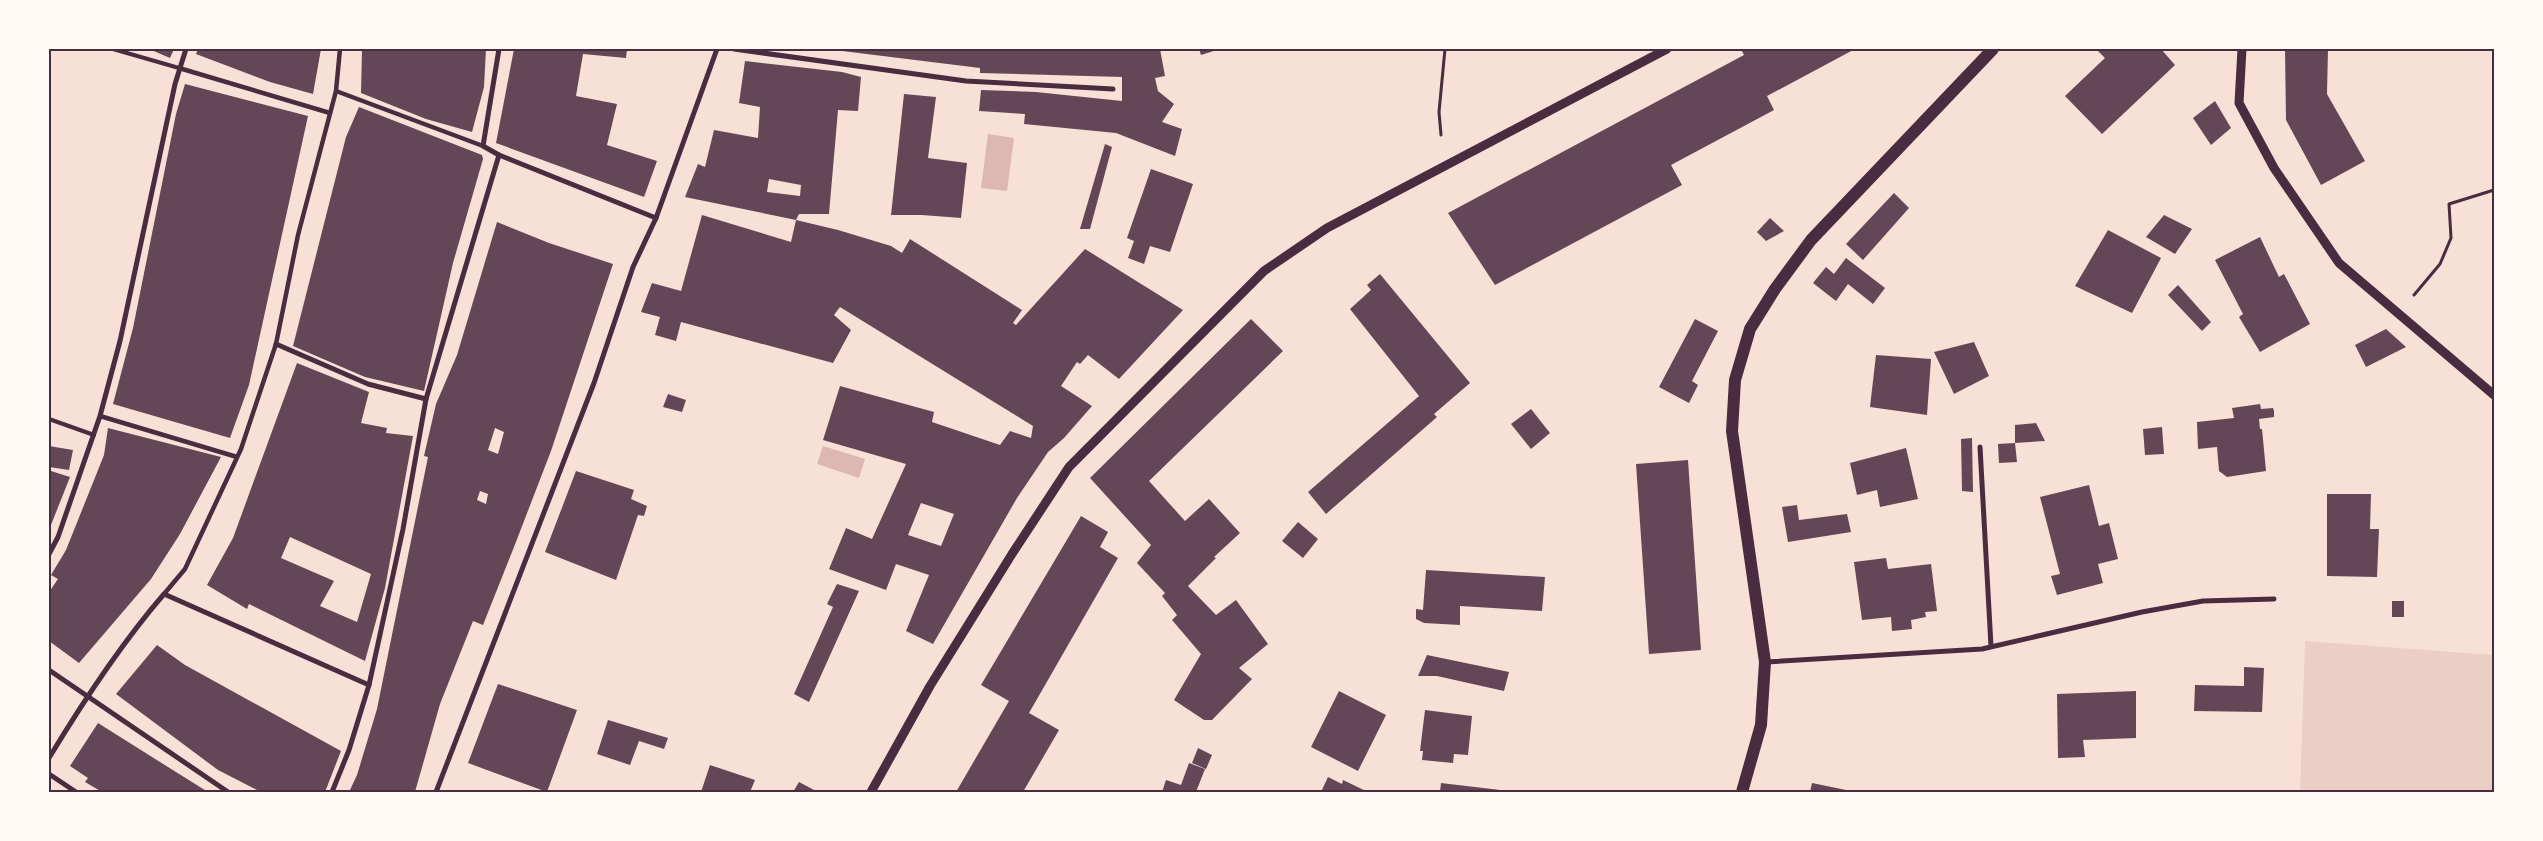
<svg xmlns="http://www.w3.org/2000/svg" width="2543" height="841" font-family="Lato,sans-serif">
  <rect width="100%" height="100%" fill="#f7e1d7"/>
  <!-- green -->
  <path fill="#ebcfc5" d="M2305,641L2494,655V792H2300Z"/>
  <!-- water -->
  <g fill="#dcb8b0">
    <path d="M988,134L1014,138L1007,191L981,188Z"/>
    <path d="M823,446L865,459L859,478L817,464Z"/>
  </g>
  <!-- building -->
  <g fill="#644757" fill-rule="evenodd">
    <path d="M149,49H174L170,58Z"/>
    <path d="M198,49H321L313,94L270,82L196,54Z"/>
    <path d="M362,49H486L484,87L472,132L426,119L361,93Z"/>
    <path d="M514,49L584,51V49H627L626,58L583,54L576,96L617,104L607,145L657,161L644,197L496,143Z"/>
    <path d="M826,49H1110L1111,51L1160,49L1165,76L1155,78L1158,91L1174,104L1162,122L1182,129L1175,156L1116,133L1024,124L1025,114L979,111L981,90L1036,92L1122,101V77L980,73V68Z"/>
    <path d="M1199,49H1220L1201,55Z"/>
    <path d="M1741,49H1855L1767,96L1774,110L1671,165L1682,185L1495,285L1448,213L1744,55Z"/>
    <path d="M2096,49H2161L2175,65L2102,134L2065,96L2105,58Z"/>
    <path d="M2285,49H2328L2327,94L2365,161L2321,185L2286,120Z"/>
    <path d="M745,61L842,72L861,77L858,111L838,110L829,214H799L796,220L685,197L698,164L705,167L714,130L758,138L760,107L739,103ZM769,179L801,185L800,196L767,192Z"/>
    <path d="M185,84L308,116L249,385L230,438L113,404L133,328L176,114Z"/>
    <path d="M904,94L936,97L928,158L967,163L961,218L922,215H891Z"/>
    <path d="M2215,101L2231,128L2211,145L2193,118Z"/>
    <path d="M359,107L482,155L483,159L453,263L424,391L365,377L293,346L346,137Z"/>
    <path d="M1105,144L1112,147L1090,229H1080Z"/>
    <path d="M1151,169L1193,184L1170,252L1150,246L1144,264L1128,258L1134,241L1127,238Z"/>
    <path d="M1894,193L1909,208L1863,260L1846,244Z"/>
    <path d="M702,215L791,242L796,220L838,230L891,246L902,253L910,239L1022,310L1013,323L1016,325L1085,249L1183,310L1119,379L1088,355L1080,364L1077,362L1061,386L1092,406L1064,438L1048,452L1017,498L933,644L906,631L929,575L896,564L886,590L829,569L846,528L872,539L906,464L823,440L840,386L934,412L932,422L1000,445L1010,431L1031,438L1033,426L840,307L834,315L851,330L833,363L681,322L676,341L655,335L660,317L641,312L652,283L681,291ZM921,503L954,514L941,546L908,535Z"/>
    <path d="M2164,215L2192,229L2175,254L2146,237Z"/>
    <path d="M1770,218L1784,231L1766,241L1757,232Z"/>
    <path d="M497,222L549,243L613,264L551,451L514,547L483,625L473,621L440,704L415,792H349L357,775L377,709L428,457L424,456L436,404L457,355ZM495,428L504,432L498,454L488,450ZM480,491L488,494L486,504L477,500Z"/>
    <path d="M2108,230L2161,258L2132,313L2075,286Z"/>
    <path d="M2260,237L2279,277L2284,274L2310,324L2260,352L2239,317L2243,314L2215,260Z"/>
    <path d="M1846,258L1885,288L1873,304L1848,284L1836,301L1813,283L1826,267L1834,274Z"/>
    <path d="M1380,274L1470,383L1434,414L1437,417L1326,514L1308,492L1419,396L1350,309L1371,290L1367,285Z"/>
    <path d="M2178,285L2211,322L2202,331L2168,295Z"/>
    <path d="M1251,319L1283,351L1149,481L1185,521L1209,499L1240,533L1214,557L1216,558L1188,586L1216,615L1236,600L1268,644L1239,668L1252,679L1212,720H1204L1174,700L1201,654L1172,620L1177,615L1162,596L1165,593L1137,563L1151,545L1090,478Z"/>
    <path d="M1695,319L1718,331L1692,381L1698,385L1689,403L1659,387Z"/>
    <path d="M2386,329L2406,347L2366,367L2355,345Z"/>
    <path d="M1974,342L1989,376L1954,394L1934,352Z"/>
    <path d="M1876,355L1931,359L1927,415L1870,407Z"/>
    <path d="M297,363L369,392L361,423L387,428L386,433L413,436L385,588L365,661L249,604L247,609L207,585L233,538ZM290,537L371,574L357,622L320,606L334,581L281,558Z"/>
    <path d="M668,394L686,400L682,412L663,407Z"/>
    <path d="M2260,404L2261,409L2273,408L2274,411V417L2259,419L2260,429H2262L2266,471L2227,477L2219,471L2217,447L2198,449L2197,422L2234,418L2232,408Z"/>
    <path d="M1531,409L1550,433L1531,449L1511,424Z"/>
    <path d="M2036,423L2045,441L2015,443L2017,462L1999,463L1998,444L2015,443V425Z"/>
    <path d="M2162,427L2164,454L2145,455L2143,429Z"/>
    <path d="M108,428L221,457L180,534L151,579L79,663L49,641V592L58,579L51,575L66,550L104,455Z"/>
    <path d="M1972,438L1973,492L1962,491L1961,439Z"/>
    <path d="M49,446L73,450L69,470L49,467Z"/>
    <path d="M1906,448L1918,499L1880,507L1877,490L1857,495L1850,463Z"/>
    <path d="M1688,460L1701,650L1649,654L1636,464Z"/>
    <path d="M51,471L70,477L49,530V478Z"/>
    <path d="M576,471L634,490L631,499L647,506L644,516L638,515L616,580L545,552Z"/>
    <path d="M2089,485L2099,526L2109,523L2118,559L2098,564L2103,583L2057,595L2051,576L2060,574L2040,497Z"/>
    <path d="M2327,494H2371L2370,529H2379L2377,577L2327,576Z"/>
    <path d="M1797,505L1799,520L1847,514L1851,532L1788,542L1782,507Z"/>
    <path d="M1081,516L1108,532L1100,547L1118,558L1029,713L1059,730L1023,792H956L1009,701L981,685Z"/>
    <path d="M1298,522L1318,539L1303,558L1282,541Z"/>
    <path d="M1886,558L1888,569L1931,564L1937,611L1925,612L1926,617L1911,620L1912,629L1892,631L1891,617L1862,620L1854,562Z"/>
    <path d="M1426,570L1545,577L1542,611L1460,606V625L1424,623L1416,619V609L1423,610Z"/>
    <path d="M837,584L859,591L809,702L794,694L833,607L827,604Z"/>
    <rect x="2392" y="601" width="12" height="16"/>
    <path d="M157,645L185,665L341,751L325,792H261L218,770L116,694Z"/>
    <path d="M1427,655L1509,672L1504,691L1437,676H1418Z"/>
    <path d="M2244,667L2264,668L2262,712L2194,711L2195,685L2244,686Z"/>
    <path d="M498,684L577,710L547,792L468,763Z"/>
    <path d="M1339,691L1386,715L1358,771L1311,747Z"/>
    <path d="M2136,691V738L2083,740L2085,757L2058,758L2057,694Z"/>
    <path d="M1425,710L1472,716L1468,755L1454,754L1453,763L1422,760L1423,751H1420Z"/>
    <path d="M608,720L668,738L664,749L639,741L630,765L597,754Z"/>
    <path d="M98,723L160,762L208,792H102L85,782L88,778L70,766Z"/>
    <path d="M1198,748L1212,755L1206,769L1192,763Z"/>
    <path d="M1189,763L1205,769L1196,792H1162L1166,780L1181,785Z"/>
    <path d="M710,765L755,780L750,792H701Z"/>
    <path d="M1328,777L1342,784L1343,780L1368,792H1321Z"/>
    <path d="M799,782L818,792H793Z"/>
    <path d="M1441,783L1509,791L1508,792H1440Z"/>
    <path d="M1812,783L1851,791V792H1810Z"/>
  </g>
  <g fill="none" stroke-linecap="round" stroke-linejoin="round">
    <!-- path -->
    <g stroke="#4a2c40" stroke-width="3">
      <path d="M1441,135L1439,112L1445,49"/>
      <path d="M2414,295L2440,264L2451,238L2449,204L2494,190"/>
    </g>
    <!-- service -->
    <g stroke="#4a2c40" stroke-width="4">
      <path d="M113,49L179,68"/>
      <path d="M49,419L94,435"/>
    </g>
    <!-- pedestrian -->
    <g stroke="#4a2c40" stroke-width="4.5">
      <path d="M179,68L330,113"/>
      <path d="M336,91L483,146"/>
      <path d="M100,416L237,457"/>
      <path d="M164,594L185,569L241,449L276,344L298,235L336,91L340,49"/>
    </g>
    <!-- minor -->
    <g stroke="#4a2c40" stroke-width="5">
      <path d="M499,49L483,146L499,155L656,218"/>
      <path d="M734,49L966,81L1113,89"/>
      <path d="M276,344L368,384L426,399"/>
      <path d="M1980,447L1991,646"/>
      <path d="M49,554L58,537L100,416L120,341L175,84L186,49"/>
      <path d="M1766,662L1982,649L2142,612L2203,601L2274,599"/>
      <path d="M49,670L228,792"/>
      <path d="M49,758C84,700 120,645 164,594L369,685"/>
      <path d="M49,774L76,792"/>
      <path d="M332,792L349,750L369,685L403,529L426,399L499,155"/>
      <path d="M436,792L594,383L633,267L656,218L717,49"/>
    </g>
    <!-- tertiary -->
    <g stroke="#4a2c40" stroke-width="9">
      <path d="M2242,49L2239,103L2274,168L2339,263L2494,395"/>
      <path d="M871,792L930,686L1012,554L1069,467L1264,271L1327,228L1667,49"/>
    </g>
    <!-- primary -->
    <path stroke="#4a2c40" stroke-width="12" d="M1742,792L1761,725L1765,662L1732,431L1735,380L1750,329L1775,289L1811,240L1993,49"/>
  </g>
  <!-- border -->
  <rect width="2543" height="841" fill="none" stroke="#fffaf5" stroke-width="100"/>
  <rect x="50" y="50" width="2443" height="741" fill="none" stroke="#4a2c40" stroke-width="2"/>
</svg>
